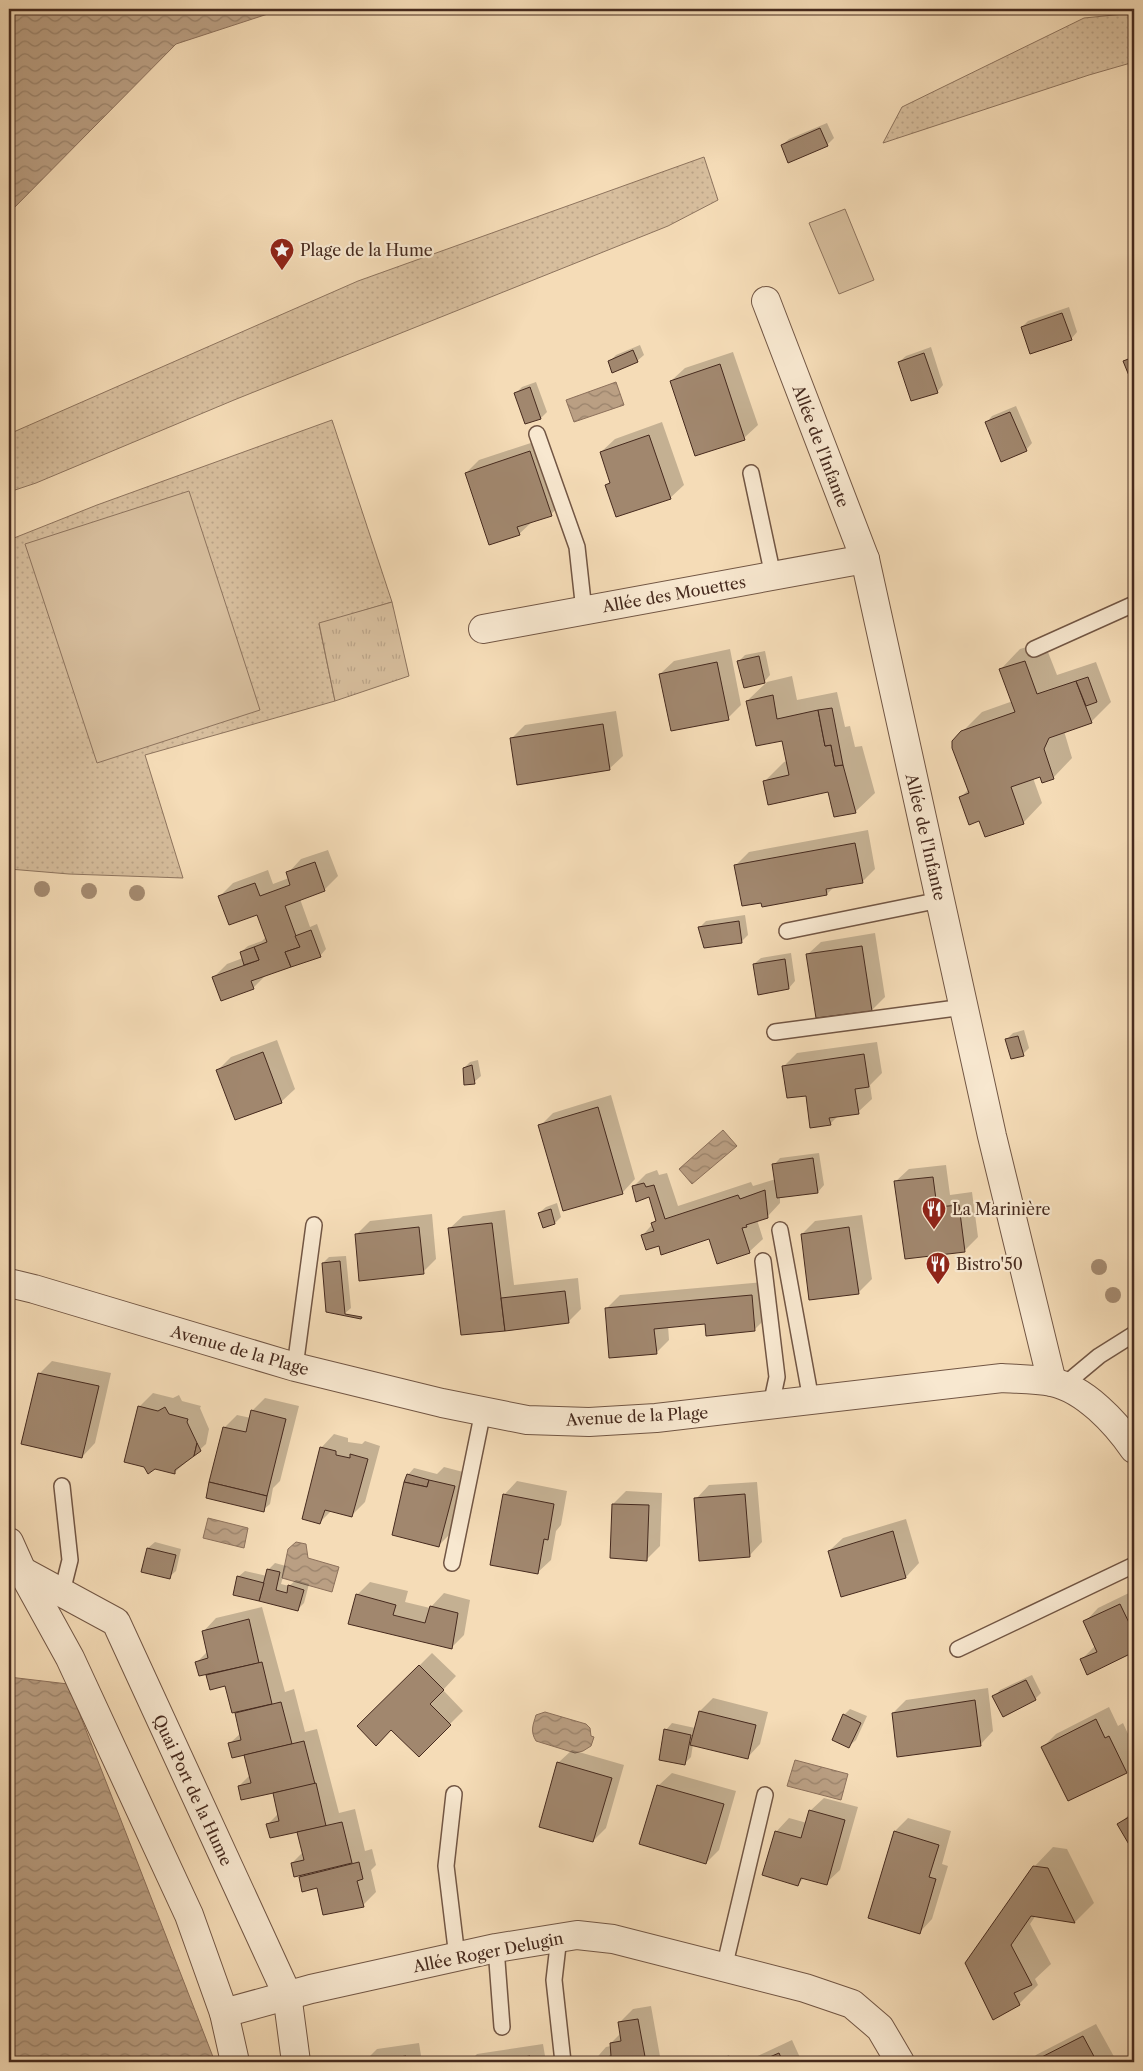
<svg xmlns="http://www.w3.org/2000/svg" width="1143" height="2071" font-family="'Libre Caslon Text',serif">
  <defs>
    <pattern id="grass-dots" width="8" height="8" patternUnits="userSpaceOnUse" patternTransform="scale(1.25)"><rect width="8" height="8" fill="#d7be9d"/><path d="M2 2h.1M6 6h.1" fill="none" stroke="#baa387" stroke-width="1.8" stroke-linecap="round"/></pattern>
    <pattern id="park-tufts" width="24" height="20" patternUnits="userSpaceOnUse" patternTransform="scale(1.25)"><rect width="24" height="20" fill="#d7be9d"/><path d="M3 7l-1-3M5 7V3M7 7l1-3M15 17l-1-3M17 17v-4M19 17l1-3" fill="none" stroke="#baa387"/></pattern>
    <pattern id="water-waves" width="16" height="10" patternUnits="userSpaceOnUse" patternTransform="scale(1.25)"><rect width="16" height="10" fill="#ba9f83"/><path d="M0 5q4-4 8 0t8 0" fill="none" stroke="#99826b"/></pattern>
  </defs>
  <rect width="100%" height="100%" fill="#f5dcb7"/>
  <filter id="stains"><feTurbulence type="fractalNoise" baseFrequency=".004" numOctaves="4"/><feColorMatrix values="0 0 0 0 .2 0 0 0 0 .09 0 0 0 0 .02 0 0 0 .5 -.17"/></filter>
  <radialGradient id="worn" r=".72"><stop offset=".6" stop-color="#630" stop-opacity="0"/><stop offset="1" stop-color="#630" stop-opacity=".3"/></radialGradient>
  <!-- grass -->
  <g fill="url(#grass-dots)" stroke="#8e745e">
    <path d="M1134,13V62L1089,75L883,143L902,107L1084,18Z"/>
    <path d="M704,157L718,200L668,226L234,400L36,483L9,492V434L358,281Z"/>
    <path d="M332,420L392,602L319,624L335,701L145,755L183,878L69,874L9,869V540L97,505Z"/>
  </g>
  <!-- park -->
  <path fill="url(#park-tufts)" stroke="#8e745e" d="M392,602L409,676L335,701L319,623Z"/>
  <!-- garden -->
  <g fill="#d7be9d" stroke="#8e745e">
    <path d="M845,209L874,280L839,294L809,223Z"/>
    <path d="M189,491L260,710L97,763L25,544Z"/>
  </g>
  <!-- water -->
  <g fill="url(#water-waves)" stroke="#8c705b">
    <path d="M9,9H283L176,44L9,213Z"/>
    <path d="M616,382L624,405L574,422L566,400Z"/>
    <path d="M723,1130L737,1146L692,1184L679,1169Z"/>
    <path d="M208,1518L248,1528L244,1548L203,1538Z"/>
    <path d="M296,1542L306,1544L308,1558L339,1567L332,1592L282,1578L288,1549Z"/>
    <path d="M9,1677L68,1684L215,2062H9Z"/>
    <path d="M545,1712L586,1724L590,1728L591,1736L594,1737L591,1746L583,1751L575,1753L536,1741C530,1731 533,1725 536,1715Z"/>
    <path d="M795,1760L848,1774L841,1800L787,1786Z"/>
  </g>
  <!-- shadow -->
  <g fill="#0003">
    <path d="M827,123L834,138L827,145H782L789,139Z"/>
    <path d="M1069,307L1077,332L1071,339L1022,327L1028,321Z"/>
    <path d="M640,345L644,355L637,361H610L616,355Z"/>
    <path d="M931,347L943,385L937,392L899,362L906,356Z"/>
    <path d="M733,352L758,425L744,438L671,381L685,368Z"/>
    <path d="M1134,354L1130,357V360L1134,358V385L1124,362L1131,355Z"/>
    <path d="M536,382L547,412L541,418L526,423L516,393L522,387Z"/>
    <path d="M1016,406L1032,443L1026,450L986,423L992,416Z"/>
    <path d="M662,422L684,485L670,498L607,486L611,481L601,452L615,439Z"/>
    <path d="M543,439L565,501L551,514L533,521L519,534L466,473L479,460Z"/>
    <path d="M1044,642L1057,675L1096,662L1111,702L1091,722L1064,731L1072,758L1053,778L1040,776L1033,778L1042,803L1023,823L980,820L961,797L969,789L953,741L982,712L1013,701L1001,669L1020,649Z"/>
    <path d="M730,649L741,705L728,718L660,674L674,661Z"/>
    <path d="M765,651L770,675L764,682L739,661L745,655Z"/>
    <path d="M792,676L797,700L837,692L845,727L850,726L855,747L862,746L875,793L855,812L829,791L765,781L784,762L788,761L783,739L747,701L767,682Z"/>
    <path d="M616,711L623,756L609,769L511,739L525,725Z"/>
    <path d="M868,830L875,869L862,882L834,887L827,894L762,902L736,865L749,852Z"/>
    <path d="M328,850L338,876L324,890L300,899L310,927L317,924L326,949L320,956L266,975L253,988L214,977L227,964L243,958L241,952L248,946L262,941L266,937L258,913L220,896L233,883L268,870L273,884L289,878L288,873L301,859Z"/>
    <path d="M745,915L748,935L741,942L699,928L706,921Z"/>
    <path d="M875,933L885,997L872,1010L817,1017L807,955L821,942Z"/>
    <path d="M9,940H12L14,967L9,972Z"/>
    <path d="M791,953L795,981L789,988L754,964L761,958Z"/>
    <path d="M1024,1030L1029,1048L1023,1054L1006,1040L1013,1033Z"/>
    <path d="M277,1040L295,1089L281,1102L218,1070L231,1057Z"/>
    <path d="M877,1042L882,1073L870,1085L872,1099L858,1112L838,1116L830,1124L784,1066L797,1053Z"/>
    <path d="M478,1060L481,1076L474,1082L464,1068L470,1062Z"/>
    <path d="M611,1095L635,1179L622,1193L540,1126L553,1113Z"/>
    <path d="M819,1153L824,1185L818,1192L780,1196V1203L767,1217L757,1220L763,1239L749,1252L710,1238L659,1244L643,1235L657,1219L650,1196L633,1187L646,1174L657,1170L659,1175L667,1173L678,1206L751,1182L753,1186L776,1179L774,1165L780,1158Z"/>
    <path d="M946,1165L950,1195L972,1192L978,1237L965,1250L906,1258L895,1182L909,1169Z"/>
    <path d="M557,1203L561,1217L555,1223L539,1213L546,1207Z"/>
    <path d="M505,1210L514,1285L578,1278L581,1309L568,1322L462,1334L449,1229L463,1216Z"/>
    <path d="M432,1214L436,1259L423,1272L357,1234L370,1221Z"/>
    <path d="M862,1215L872,1279L858,1293L802,1234L815,1221Z"/>
    <path d="M346,1256L351,1308L344,1314L323,1263L329,1257Z"/>
    <path d="M765,1282L767,1317L754,1330L706,1322L668,1326L669,1340L656,1353L606,1309L620,1295Z"/>
    <path d="M52,1361L111,1373L95,1443L82,1457L39,1374Z"/>
    <path d="M153,1393L173,1398L179,1395L182,1401L201,1406L200,1408L209,1429L206,1444L174,1473L139,1407Z"/>
    <path d="M265,1398L299,1406L280,1481L273,1488L270,1504L263,1510L224,1428L237,1415L251,1418L252,1411Z"/>
    <path d="M334,1434L348,1438V1442L362,1444L365,1441L380,1446L365,1502L352,1515L332,1510L320,1522L321,1448Z"/>
    <path d="M444,1467L467,1473L452,1532L439,1545L408,1475L414,1468L437,1474Z"/>
    <path d="M517,1481L567,1491L561,1525L556,1531L551,1560L537,1573L504,1495Z"/>
    <path d="M757,1482L762,1542L749,1556L696,1499L709,1485Z"/>
    <path d="M626,1491L662,1493L660,1546L647,1559L613,1504Z"/>
    <path d="M906,1519L919,1563L906,1577L842,1596L829,1551L843,1538Z"/>
    <path d="M155,1542L181,1549L176,1571L169,1577L143,1571L148,1548Z"/>
    <path d="M275,1563L286,1566L281,1584L289,1586L296,1580L309,1584L304,1603L298,1609L238,1577L245,1571L267,1576L268,1570Z"/>
    <path d="M370,1582L408,1591L405,1602L430,1608L444,1593L470,1600L464,1635L451,1648L357,1595Z"/>
    <path d="M1133,1591L1134,1651L1088,1673L1081,1660L1095,1646L1085,1622L1098,1608Z"/>
    <path d="M262,1607L285,1692L294,1689L305,1732L317,1729L339,1813L355,1809L365,1851L372,1849L376,1865L371,1870L376,1892L363,1905L318,1886L303,1890L300,1875L292,1863L303,1852L298,1831L268,1824L279,1813L274,1792L239,1786L250,1775L245,1754L229,1744L241,1733L236,1711L226,1684L211,1688L207,1673L197,1662L208,1651L203,1632L216,1618Z"/>
    <path d="M432,1653L456,1676L443,1690L463,1711L419,1755L392,1728L359,1726Z"/>
    <path d="M1032,1675L1041,1693L1035,1699L994,1697L1000,1690Z"/>
    <path d="M988,1688L993,1731L980,1745L893,1713L906,1700Z"/>
    <path d="M713,1698L768,1712L760,1744L747,1758L693,1744L691,1757L684,1764L666,1730L672,1723L695,1728L700,1711Z"/>
    <path d="M1109,1707L1118,1726L1123,1723L1134,1747V1764L1127,1772L1069,1800L1043,1747L1056,1734Z"/>
    <path d="M850,1709L867,1716L856,1740L849,1746L844,1715Z"/>
    <path d="M572,1750L624,1765L606,1828L593,1841L558,1763Z"/>
    <path d="M672,1773L736,1791L719,1850L706,1863L658,1786Z"/>
    <path d="M824,1798L858,1807L840,1870L826,1883L805,1877L798,1884L776,1832L789,1818L807,1823L810,1811Z"/>
    <path d="M1134,1810V1850L1119,1824Z"/>
    <path d="M908,1818L951,1831L942,1864L948,1866L932,1919L919,1933L895,1831Z"/>
    <path d="M1053,1847L1067,1849L1094,1903L1075,1922L1036,1915L1030,1924L1051,1964L1035,1979L1038,1985L1019,2004L966,1963L1034,1867Z"/>
    <path d="M651,2006L661,2062H593L606,2047L611,2046V2043L621,2033L620,2022L633,2009Z"/>
    <path d="M1096,2024L1117,2062H1029L1036,2055Z"/>
    <path d="M792,2040L802,2062H745Z"/>
    <path d="M419,2043L422,2062H364L377,2049Z"/>
    <path d="M543,2044L546,2062H469L477,2054Z"/>
    <path d="M729,2055L732,2062H714Z"/>
  </g>
  <!-- building -->
  <g fill="#a1876e" stroke="#462a1e">
    <path d="M820,128L828,146L788,163L781,145Z"/>
    <path d="M1062,313L1072,340L1030,354L1021,327Z"/>
    <path d="M633,350L638,362L612,373L608,361Z"/>
    <path d="M924,353L938,393L911,401L898,362Z"/>
    <path d="M1134,357V388L1123,361Z"/>
    <path d="M720,364L745,440L695,456L670,381Z"/>
    <path d="M530,387L541,419L525,424L514,393Z"/>
    <path d="M1010,412L1027,451L1001,462L985,422Z"/>
    <path d="M649,435L671,499L616,517L605,485L610,483L600,452Z"/>
    <path d="M530,451L552,516L517,527L520,535L489,545L465,473Z"/>
    <path d="M759,656L765,683L744,688L737,661Z"/>
    <path d="M1025,661L1037,694L1076,681L1092,723L1049,738L1044,749L1054,779L1042,783L1040,777L1011,787L1024,824L985,837L979,821L969,825L959,797L969,793L952,748V741L961,731L1015,712L999,669Z"/>
    <path d="M717,662L729,720L671,731L659,674Z"/>
    <path d="M1088,677L1097,702L1086,706L1076,681Z"/>
    <path d="M773,695L777,719L818,710L825,746L831,745L835,766L843,765L856,813L834,817L828,792L768,805L763,781L789,775L782,741L756,746L746,701Z"/>
    <path d="M832,708L843,765L835,766L831,745L825,746L818,710Z"/>
    <path d="M603,724L610,770L517,785L510,738Z"/>
    <path d="M855,843L863,883L826,889L827,895L762,907L761,903L742,906L734,865Z"/>
    <path d="M315,862L325,891L285,906L300,947L285,952L291,967L251,981L254,989L221,1001L212,977L259,960L254,947L267,942L257,915L229,925L218,896L255,883L260,896L290,885L286,872Z"/>
    <path d="M739,921L742,943L704,948L698,927Z"/>
    <path d="M311,930L321,957L291,967L285,952L300,947L295,936Z"/>
    <path d="M862,946L872,1011L816,1018L806,954Z"/>
    <path d="M254,947L259,960L244,965L240,952Z"/>
    <path d="M785,959L789,989L758,995L753,964Z"/>
    <path d="M1018,1036L1024,1056L1011,1059L1005,1039Z"/>
    <path d="M263,1052L282,1103L235,1120L216,1070Z"/>
    <path d="M864,1054L869,1087L855,1089L859,1114L829,1118L831,1125L810,1128L806,1096L787,1098L782,1066Z"/>
    <path d="M472,1065L475,1084L464,1085L463,1068Z"/>
    <path d="M598,1107L623,1194L563,1211L538,1125Z"/>
    <path d="M813,1158L818,1193L777,1198L772,1164Z"/>
    <path d="M933,1177L937,1207L959,1205L965,1252L905,1259L894,1181Z"/>
    <path d="M644,1183L646,1187L654,1185L665,1219L738,1195L740,1199L765,1190L768,1218L746,1225L747,1227L742,1228L750,1253L717,1264L709,1239L661,1255L659,1246L646,1250L641,1235L654,1231L651,1223L656,1221L649,1197L636,1202L632,1186Z"/>
    <path d="M551,1209L555,1224L543,1228L538,1213Z"/>
    <path d="M492,1223L505,1331L461,1335L448,1228Z"/>
    <path d="M419,1227L424,1274L359,1281L355,1234Z"/>
    <path d="M849,1227L859,1294L809,1300L801,1234Z"/>
    <path d="M340,1261L345,1314L362,1317L361,1319L326,1312L322,1263Z"/>
    <path d="M565,1291L569,1323L505,1331L501,1298Z"/>
    <path d="M752,1295L755,1331L706,1336L705,1324L654,1329L657,1354L609,1358L605,1308Z"/>
    <path d="M38,1373L99,1386L82,1458L21,1444Z"/>
    <path d="M138,1406L158,1411L165,1407L169,1414L188,1419L187,1422L197,1443L194,1456L175,1470V1474L155,1469L148,1474L144,1467L124,1462Z"/>
    <path d="M251,1410L286,1419L267,1496L209,1482L223,1427L246,1432Z"/>
    <path d="M197,1443L201,1451L194,1456Z"/>
    <path d="M320,1447L336,1451V1455L350,1458V1454L368,1459L352,1517L325,1510L320,1524L302,1519Z"/>
    <path d="M407,1474L429,1480L427,1487L404,1482Z"/>
    <path d="M429,1480L455,1486L439,1547L392,1535L404,1482L427,1487Z"/>
    <path d="M209,1482L267,1496L264,1512L206,1498Z"/>
    <path d="M503,1494L554,1504L548,1540L544,1539L538,1574L490,1565Z"/>
    <path d="M745,1494L750,1557L699,1561L694,1498Z"/>
    <path d="M612,1504L649,1505L647,1561L610,1558Z"/>
    <path d="M893,1531L906,1578L841,1597L828,1551Z"/>
    <path d="M147,1548L176,1555L170,1579L141,1572Z"/>
    <path d="M267,1569L280,1572L276,1590L287,1593L288,1585L304,1590L298,1611L259,1601Z"/>
    <path d="M237,1576L264,1583L259,1601L233,1595Z"/>
    <path d="M356,1594L396,1605L393,1615L425,1623L430,1606L458,1613L452,1649L348,1624Z"/>
    <path d="M1120,1604L1134,1633V1652L1087,1675L1080,1659L1097,1652L1083,1621Z"/>
    <path d="M249,1619L259,1663L199,1676L195,1662L208,1658L202,1631Z"/>
    <path d="M262,1662L272,1704L232,1713L225,1686L210,1690L206,1675Z"/>
    <path d="M419,1665L444,1690L430,1704L451,1725L419,1757L391,1730L376,1746L357,1726Z"/>
    <path d="M1026,1680L1036,1700L1003,1717L992,1696Z"/>
    <path d="M975,1700L981,1746L897,1757L892,1713Z"/>
    <path d="M281,1702L292,1744L232,1758L228,1743L241,1740L235,1713Z"/>
    <path d="M699,1711L756,1725L748,1759L690,1745Z"/>
    <path d="M843,1714L861,1723L849,1748L832,1740Z"/>
    <path d="M1096,1719L1105,1738L1109,1736L1127,1773L1068,1801L1041,1747Z"/>
    <path d="M664,1729L691,1735L685,1765L659,1760Z"/>
    <path d="M304,1741L315,1784L241,1800L238,1786L251,1783L244,1755Z"/>
    <path d="M557,1762L612,1778L593,1842L539,1827Z"/>
    <path d="M316,1783L326,1826L270,1838L266,1824L279,1821L273,1793Z"/>
    <path d="M657,1785L724,1804L706,1864L639,1844Z"/>
    <path d="M809,1810L845,1820L827,1885L801,1878L798,1886L762,1875L775,1831L801,1838Z"/>
    <path d="M1134,1814V1853L1117,1824Z"/>
    <path d="M342,1822L352,1863L294,1877L291,1863L304,1860L297,1832Z"/>
    <path d="M894,1831L939,1845L929,1877L936,1879L920,1934L868,1918Z"/>
    <path d="M359,1862L363,1879L357,1881L364,1907L323,1915L317,1888L302,1892L299,1877Z"/>
    <path d="M1033,1866L1048,1868L1075,1923L1031,1916L1011,1945L1032,1985L1014,1993L1020,2005L993,2020L965,1963Z"/>
    <path d="M638,2019L646,2062H591V2060L611,2056L610,2043L621,2041L618,2022Z"/>
    <path d="M1083,2036L1097,2062H1032Z"/>
    <path d="M779,2053L783,2062H758Z"/>
    <path d="M406,2056L407,2062H363Z"/>
    <path d="M530,2056L531,2062H491Z"/>
  </g>
  <g fill="none" stroke-linecap="round" stroke-linejoin="round">
    <defs>
      <g id="service">
        <path d="M537,434L577,547L584,611"/>
        <path d="M751,473L773,576"/>
        <path d="M1034,649L1134,604"/>
        <path d="M787,931L940,900"/>
        <path d="M775,1032L964,1007"/>
        <path d="M780,1230L811,1400"/>
        <path d="M763,1261L777,1377L771,1405"/>
        <path d="M295,1367L314,1225"/>
        <path d="M1063,1386L1099,1356L1134,1334"/>
        <path d="M452,1563L483,1411"/>
        <path d="M62,1592L70,1560L62,1486"/>
        <path d="M958,1649L1134,1565"/>
        <path d="M454,1794L446,1866L457,1957"/>
        <path d="M559,1937L554,1980L563,2062"/>
        <path d="M496,1948L502,2027"/>
        <path d="M724,1968L765,1795"/>
      </g>
      <g id="minor">
        <path d="M766,301L865,559L992,1136L1052,1382"/>
        <path d="M483,629L865,559"/>
        <path d="M9,1283L34,1289L295,1367L442,1403L527,1420L589,1422L656,1418L1002,1378C1018,1379 1036,1379 1052,1382C1085,1389 1116,1423 1134,1449"/>
        <path d="M9,1542L22,1571L70,1658L189,1915L224,2013L235,2062"/>
        <path d="M22,1571L116,1622L287,1994L296,2062"/>
        <path d="M224,2013L311,1989L496,1948L577,1935L613,1939L805,1988L852,2004L880,2028L900,2062"/>
      </g>
    </defs>
    <!-- service casing -->
    <use href="#service" stroke="#725644" stroke-width="18"/>
    <!-- minor casing -->
    <use href="#minor" stroke="#725644" stroke-width="30"/>
    <!-- service -->
    <use href="#service" stroke="#f8e8d0" stroke-width="15"/>
    <!-- minor -->
    <use href="#minor" stroke="#f8e8d0" stroke-width="28"/>
  </g>
  <!-- trees -->
  <g fill="#a58b71">
    <circle cx="42" cy="889" r="8"/>
    <circle cx="89" cy="891" r="8"/>
    <circle cx="137" cy="893" r="8"/>
    <circle cx="1099" cy="1267" r="8"/>
    <circle cx="1113" cy="1295" r="8"/>
  </g>
  <!-- icons -->
  <defs>
    <symbol id="sight-pin" viewBox="-11 -11 22 30"><path d="M0 17L-7.5 6A9.5 9.5 0 1 1 7.5 6Z" fill="#8f2418" stroke="#f8e8d0"/><path d="M0-6L1.8-2.2L6-1.7L2.9 1.2L3.7 5.4L0 3.3L-3.7 5.4L-2.9 1.2L-6-1.7L-1.8-2.2Z" fill="#fff"/></symbol>
    <symbol id="restaurant-pin" viewBox="-11 -11 22 30"><path d="M0 17L-7.5 6A9.5 9.5 0 1 1 7.5 6Z" fill="#8f2418" stroke="#f8e8d0"/><path d="M-5-6h1v4h1v-4h1v4h1v-4h1v5L-1.5 .5V6h-2V.5L-5-1ZM5-6V6H3V1.5H1.5Q1.5-4 5-6Z" fill="#fff"/></symbol>
  </defs>
  <g fill-rule="evenodd">
    <use href="#sight-pin" x="268" y="236" width="28" height="38"/>
    <use href="#restaurant-pin" x="920" y="1195" width="28" height="38"/>
    <use href="#restaurant-pin" x="924" y="1250" width="28" height="38"/>
  </g>
  <g text-anchor="middle" stroke-width="4.5" stroke-linejoin="round" paint-order="stroke">
    <!-- poi labels -->
    <g font-size="16" fill="#462a1e" stroke="#f8e8d0" text-anchor="start">
      <text x="300" y="256">Plage de la Hume</text>
      <text x="952" y="1215">La Marinière</text>
      <text x="956" y="1270">Bistro'50</text>
    </g>
    <!-- street labels -->
    <g font-size="16" fill="#462a1e" stroke="#f8e8d0">
      <text transform="translate(821 446) rotate(69)" y="6">Allée de l'Infante</text>
      <text transform="translate(674 594) rotate(-10)" y="6">Allée des Mouettes</text>
      <text transform="translate(926 837) rotate(77)" y="6">Allée de l'Infante</text>
      <text transform="translate(240 1350) rotate(16)" y="6">Avenue de la Plage</text>
      <text transform="translate(637 1416) rotate(-3)" y="6">Avenue de la Plage</text>
      <text transform="translate(193 1790) rotate(65)" y="6">Quai Port de la Hume</text>
      <text transform="translate(488 1952) rotate(-11)" y="6">Allée Roger Delugin</text>
    </g>
  </g>
  <!-- margin -->
  <rect width="1143" height="2071" fill="none" stroke="#f5dcb7" stroke-width="30"/>
  <rect x="10" y="10" width="1123" height="2051" fill="none" stroke="#462a1e" stroke-width="2.5"/>
  <rect x="15" y="15" width="1113" height="2041" fill="none" stroke="#462a1e"/>
  <rect width="100%" height="100%" filter="url(#stains)"/>
  <rect width="100%" height="100%" fill="url(#worn)"/>
</svg>
